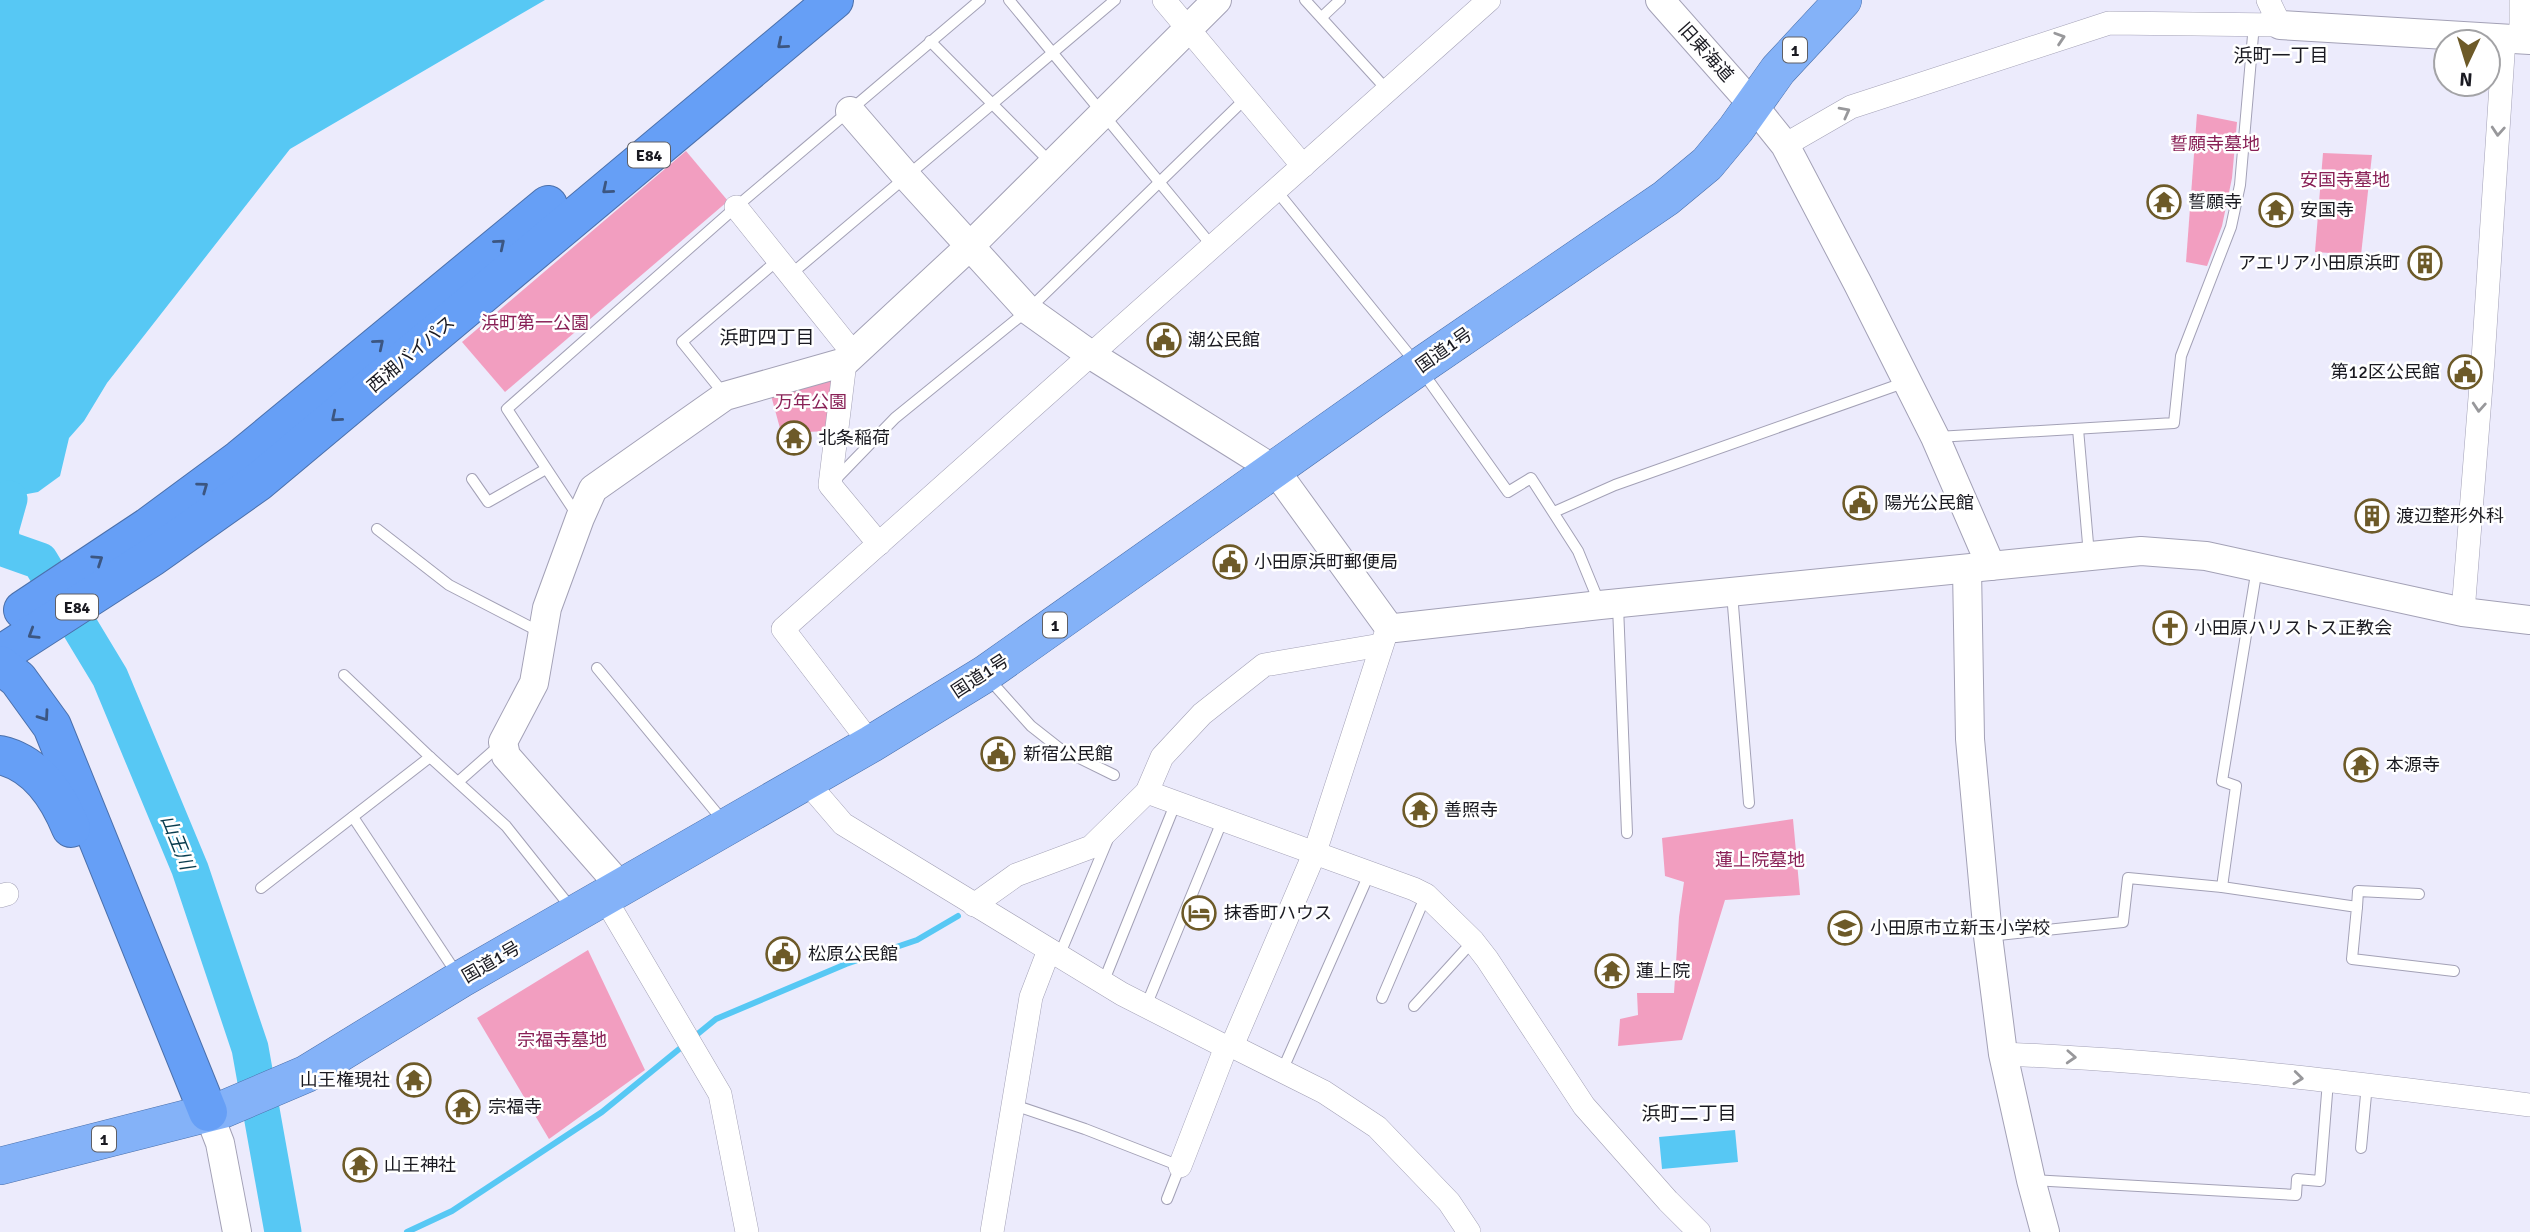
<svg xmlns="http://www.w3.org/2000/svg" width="2530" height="1232" font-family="Signika,'Noto Sans JP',sans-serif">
  <rect width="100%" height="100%" fill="#ecebfc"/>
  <!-- green -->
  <g fill="#f29ec0">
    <path d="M2197,114L2237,122L2232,178L2222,226L2207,266L2186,262Z"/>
    <path d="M686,151L728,201L505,392L462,342Z"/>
    <path d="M2323,153L2372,155L2361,255L2315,252Z"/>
    <path d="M840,368L833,431L804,432L795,422L781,432L769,388Z"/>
    <path d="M1793,819L1800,895L1725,900L1682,1040L1618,1046L1620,1019L1638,1015L1637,993H1674L1679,917L1684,882L1665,876L1662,838Z"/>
    <path d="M588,950L645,1070L549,1139L477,1018Z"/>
  </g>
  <!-- water -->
  <g fill="#57c8f4">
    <path d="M0,0H545L290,149L107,383L84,421L69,438L60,476L38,492L0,499Z"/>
    <path d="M1735,1130L1738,1162L1662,1169L1659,1137Z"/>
  </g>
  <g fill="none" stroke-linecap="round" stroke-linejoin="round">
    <!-- stream -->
    <path stroke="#57c8f4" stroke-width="6" d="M407,1232L452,1211L602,1112L716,1019L846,964L917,940L958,916"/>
    <!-- river -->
    <path stroke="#57c8f4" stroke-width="37" d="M9,499L0,531L3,548L40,561L110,677L190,869L250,1048L283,1232"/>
    <defs>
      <g id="service">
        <path d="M1009,0L1212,246"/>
        <path d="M1305,0L1388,91"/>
        <path d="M1322,17L1340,0"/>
        <path d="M930,41L1051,163"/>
        <path d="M1276,190L1419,367L1508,492L1531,478L1578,551L1599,602"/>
        <path d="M790,275L1115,0"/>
        <path d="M724,394L682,342L778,260"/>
        <path d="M2078,429L2089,555"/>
        <path d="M1937,437L2174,423L2181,356L2231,227L2240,185L2254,24"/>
        <path d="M472,479L488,502L546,469"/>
        <path d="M835,480L895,418L1028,310L1246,98"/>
        <path d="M1554,512L1615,485L1906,382"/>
        <path d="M577,515L507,409L736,207L980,0"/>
        <path d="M377,529L449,585L540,632"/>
        <path d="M1732,593L1749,803"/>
        <path d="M1618,606L1627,833"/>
        <path d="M597,668L724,822"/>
        <path d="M344,675L430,757"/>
        <path d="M989,679L1031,726L1059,748L1114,775"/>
        <path d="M458,782L501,744"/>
        <path d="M353,817L457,974"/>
        <path d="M2222,887L2236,786L2222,781L2257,568"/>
        <path d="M261,888L430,757L506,826L572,909"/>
        <path d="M2357,907L2358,891L2419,894"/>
        <path d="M1989,936L2123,922L2128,878L2222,887L2357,907L2352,959L2454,971"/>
        <path d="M1059,956L1108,839"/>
        <path d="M1103,983L1176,802"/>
        <path d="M1382,998L1426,895"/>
        <path d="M1146,1006L1223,819"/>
        <path d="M1414,1006L1473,941"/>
        <path d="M1282,1071L1370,872"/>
        <path d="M1014,1105L1085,1129L1180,1166L1167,1199"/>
        <path d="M2361,1148L2367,1084"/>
        <path d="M2032,1180L2296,1195L2297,1179L2320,1181L2328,1081"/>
      </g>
      <g id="minor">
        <path d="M1164,0L1303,166"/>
        <path d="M2521,39V0"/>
        <path d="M1785,145L1851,107L2109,23L2280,25L2268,0"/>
        <path d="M736,207L853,353"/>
        <path d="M845,362L830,485L879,544"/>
        <path d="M2463,612L2483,360L2504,39"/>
        <path d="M871,744L783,629L1489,0"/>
        <path d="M806,781L843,824L1122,994L1226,1047L1232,1046L1324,1092L1377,1127L1449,1202L1469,1232"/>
        <path d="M1147,792L1414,889L1426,895L1473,941L1487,959L1584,1106L1668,1201L1699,1232"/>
        <path d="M0,896L7,894"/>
        <path d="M604,897L720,1094L747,1232"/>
        <path d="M974,905L1016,875L1091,847L1147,792L1162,757L1202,714L1264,665L1381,645"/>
        <path d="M1232,1046L1315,852L1386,633"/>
        <path d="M2003,1054C2179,1061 2355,1083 2530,1105"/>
        <path d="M1180,1166L1226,1047"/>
        <path d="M992,1232L1031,997L1049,950"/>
      </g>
      <g id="tertiary">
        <path d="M1660,0L1752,104L1785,145L1858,284L1935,437L1991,566"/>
        <path d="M2280,25L2530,40"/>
        <path d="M850,111L907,177L1028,310L1091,355L1275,470L1388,626L1395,628L1600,605L2141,551L2206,556L2463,612L2530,620"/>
        <path d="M1967,569L1970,739L1988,936L2003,1054L2031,1180L2045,1232"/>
        <path d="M622,888L506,756L503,742L534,683L547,608L580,518L593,489L725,396L845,362L970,246L1217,0"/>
        <path d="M208,1112L220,1143L237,1232"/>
      </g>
      <path id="trunk" d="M0,1166L224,1109L306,1074L461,979L871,744L985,674L1419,367L1666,198L1707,164L1736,129L1778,70L1843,0"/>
      <g id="motorway">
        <path d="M23,610L148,527L240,459L548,205"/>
        <path d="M0,655L152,557L258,482L834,0"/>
        <path d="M0,665L18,679L52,726L208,1112"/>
        <path d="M0,755C36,763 58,796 71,828"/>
      </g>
    </defs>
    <!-- service casing -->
    <use href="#service" stroke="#a3a1b6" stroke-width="12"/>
    <!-- minor casing -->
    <use href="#minor" stroke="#a3a1b6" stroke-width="24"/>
    <!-- tertiary casing -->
    <use href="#tertiary" stroke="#a3a1b6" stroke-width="30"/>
    <!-- trunk casing -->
    <use href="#trunk" stroke="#4b70ab" stroke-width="38"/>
    <!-- motorway casing -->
    <use href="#motorway" stroke="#4b70ab" stroke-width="40"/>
    <!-- service -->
    <use href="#service" stroke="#fff" stroke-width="10"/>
    <!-- minor -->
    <use href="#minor" stroke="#fff" stroke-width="23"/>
    <!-- tertiary -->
    <use href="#tertiary" stroke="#fff" stroke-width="28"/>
    <!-- trunk -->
    <use href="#trunk" stroke="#84b2f8" stroke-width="37"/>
    <!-- motorway -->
    <use href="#motorway" stroke="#669ff6" stroke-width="38"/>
  </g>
  <!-- one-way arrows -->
  <defs><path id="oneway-chevron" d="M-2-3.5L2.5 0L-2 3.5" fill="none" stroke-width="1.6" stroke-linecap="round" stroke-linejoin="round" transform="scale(1.75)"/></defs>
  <g stroke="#98989b">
    <use href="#oneway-chevron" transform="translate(2060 38) rotate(-18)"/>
    <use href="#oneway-chevron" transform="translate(1845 112) rotate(-28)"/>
    <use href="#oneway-chevron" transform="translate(2498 131) rotate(94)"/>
    <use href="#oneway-chevron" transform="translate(2479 407) rotate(94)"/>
    <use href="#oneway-chevron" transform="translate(2071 1057) rotate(3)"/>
    <use href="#oneway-chevron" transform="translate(2298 1078) rotate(6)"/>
  </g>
  <g stroke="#3c5681">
    <use href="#oneway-chevron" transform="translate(782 44) rotate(140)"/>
    <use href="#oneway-chevron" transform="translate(607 189) rotate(140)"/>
    <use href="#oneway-chevron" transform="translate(500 244) rotate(-40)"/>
    <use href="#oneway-chevron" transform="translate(379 344) rotate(-40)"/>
    <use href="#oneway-chevron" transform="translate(336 417) rotate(140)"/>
    <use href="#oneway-chevron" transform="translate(203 487) rotate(-36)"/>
    <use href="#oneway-chevron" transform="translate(98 560) rotate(-34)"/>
    <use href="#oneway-chevron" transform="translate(33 634) rotate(148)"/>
    <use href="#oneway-chevron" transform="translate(44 716) rotate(55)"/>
  </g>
  <!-- icons -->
  <defs>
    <symbol id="temple-ring" viewBox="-11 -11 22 22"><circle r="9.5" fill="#fff" stroke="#6d5a28" stroke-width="1.5"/><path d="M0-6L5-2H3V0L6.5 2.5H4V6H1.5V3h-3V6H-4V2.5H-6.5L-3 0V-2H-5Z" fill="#6d5a28"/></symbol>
    <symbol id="building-ring" viewBox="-11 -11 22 22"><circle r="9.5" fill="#fff" stroke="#6d5a28" stroke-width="1.5"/><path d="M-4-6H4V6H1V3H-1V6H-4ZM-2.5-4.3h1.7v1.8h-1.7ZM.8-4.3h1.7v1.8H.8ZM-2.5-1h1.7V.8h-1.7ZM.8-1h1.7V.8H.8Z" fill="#6d5a28"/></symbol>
    <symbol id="civic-ring" viewBox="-11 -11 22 22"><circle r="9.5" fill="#fff" stroke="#6d5a28" stroke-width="1.5"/><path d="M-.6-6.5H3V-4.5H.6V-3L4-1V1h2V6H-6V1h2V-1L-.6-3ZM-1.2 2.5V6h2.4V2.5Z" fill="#6d5a28"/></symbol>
    <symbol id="church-ring" viewBox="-11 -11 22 22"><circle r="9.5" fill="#fff" stroke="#6d5a28" stroke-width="1.5"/><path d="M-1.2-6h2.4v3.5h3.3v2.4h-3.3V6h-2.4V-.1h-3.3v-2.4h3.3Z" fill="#6d5a28"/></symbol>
    <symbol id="hotel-ring" viewBox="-11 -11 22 22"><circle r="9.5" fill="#fff" stroke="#6d5a28" stroke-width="1.5"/><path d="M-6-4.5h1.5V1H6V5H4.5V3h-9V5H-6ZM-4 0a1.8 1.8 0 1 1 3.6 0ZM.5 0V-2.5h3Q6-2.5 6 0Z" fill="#6d5a28"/></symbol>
    <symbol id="school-ring" viewBox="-11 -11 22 22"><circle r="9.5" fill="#fff" stroke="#6d5a28" stroke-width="1.5"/><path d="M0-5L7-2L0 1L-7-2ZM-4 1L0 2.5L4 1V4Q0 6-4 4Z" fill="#6d5a28"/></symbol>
  </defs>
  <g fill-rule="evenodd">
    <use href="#temple-ring" x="2145" y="183" width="38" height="38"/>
    <use href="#temple-ring" x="2257" y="191" width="38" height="38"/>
    <use href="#building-ring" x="2406" y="244" width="38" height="38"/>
    <use href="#civic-ring" x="1145" y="321" width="38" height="38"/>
    <use href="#civic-ring" x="2446" y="353" width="38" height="38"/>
    <use href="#temple-ring" x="775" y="419" width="38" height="38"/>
    <use href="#civic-ring" x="1841" y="484" width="38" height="38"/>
    <use href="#building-ring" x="2353" y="497" width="38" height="38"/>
    <use href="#civic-ring" x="1211" y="543" width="38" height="38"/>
    <use href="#church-ring" x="2151" y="609" width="38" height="38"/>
    <use href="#civic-ring" x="979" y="735" width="38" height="38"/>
    <use href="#temple-ring" x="2342" y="746" width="38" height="38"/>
    <use href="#temple-ring" x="1401" y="791" width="38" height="38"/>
    <use href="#hotel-ring" x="1180" y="894" width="38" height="38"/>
    <use href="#school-ring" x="1826" y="909" width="38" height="38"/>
    <use href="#civic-ring" x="764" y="935" width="38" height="38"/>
    <use href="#temple-ring" x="1593" y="952" width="38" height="38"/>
    <use href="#temple-ring" x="395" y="1061" width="38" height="38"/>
    <use href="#temple-ring" x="444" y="1088" width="38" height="38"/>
    <use href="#temple-ring" x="341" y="1146" width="38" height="38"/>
  </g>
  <g text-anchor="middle" stroke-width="5" stroke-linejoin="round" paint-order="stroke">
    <!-- shield labels -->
    <g fill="#fff" stroke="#5f5f64" stroke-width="2">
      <rect x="1783" y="37.5" width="24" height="25" rx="5"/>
      <rect x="628" y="142.5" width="42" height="25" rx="5"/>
      <rect x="56" y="594.5" width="42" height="25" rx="5"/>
      <rect x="1043" y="612.5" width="24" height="25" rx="5"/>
      <rect x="92" y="1126.5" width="24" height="25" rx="5"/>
    </g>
    <g font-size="16" font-weight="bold" fill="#1a1a21">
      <text x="1795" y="56">1</text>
      <text x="649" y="161">E84</text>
      <text x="77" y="613">E84</text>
      <text x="1055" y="631">1</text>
      <text x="104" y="1145">1</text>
    </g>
    <!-- street labels -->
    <g font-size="18" fill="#1a1a21" stroke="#fff">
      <text transform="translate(1706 52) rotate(48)" y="6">旧東海道</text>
      <text transform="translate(1444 350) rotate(-35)" y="6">国道1号</text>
      <text transform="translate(411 354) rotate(-40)" y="6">西湘バイパス</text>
      <text transform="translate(980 676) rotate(-33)" y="6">国道1号</text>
      <text transform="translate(491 962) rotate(-30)" y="6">国道1号</text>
    </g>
    <!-- park labels -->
    <g font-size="18" fill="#892056" stroke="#fff">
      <text x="2215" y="150">誓願寺墓地</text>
      <text x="2345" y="186">安国寺墓地</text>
      <text x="535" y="329">浜町第一公園</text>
      <text x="811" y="408">万年公園</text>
      <text x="1760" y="866">蓮上院墓地</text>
      <text x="562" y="1046">宗福寺墓地</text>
    </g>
    <!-- poi labels -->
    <g font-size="18" fill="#1a1a21" stroke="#fff" text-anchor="start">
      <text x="2188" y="208">誓願寺</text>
      <text x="2300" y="216">安国寺</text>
      <text x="2400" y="269" text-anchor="end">アエリア小田原浜町</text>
      <text x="1188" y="346">潮公民館</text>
      <text x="2440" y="378" text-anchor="end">第12区公民館</text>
      <text x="818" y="444">北条稲荷</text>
      <text x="1884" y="509">陽光公民館</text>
      <text x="2396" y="522">渡辺整形外科</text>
      <text x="1254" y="568">小田原浜町郵便局</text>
      <text x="2194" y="634">小田原ハリストス正教会</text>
      <text x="1023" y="760">新宿公民館</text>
      <text x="2386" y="771">本源寺</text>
      <text x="1444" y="816">善照寺</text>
      <text x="1224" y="919">抹香町ハウス</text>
      <text x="1870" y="934">小田原市立新玉小学校</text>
      <text x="808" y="960">松原公民館</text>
      <text x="1636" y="977">蓮上院</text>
      <text x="390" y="1086" text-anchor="end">山王権現社</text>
      <text x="488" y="1113">宗福寺</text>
      <text x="384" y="1171">山王神社</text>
    </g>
    <!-- neighbourhood labels -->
    <g font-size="19" fill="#1a1a21" stroke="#fff">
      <text x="2281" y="62">浜町一丁目</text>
      <text x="767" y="344">浜町四丁目</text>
      <text x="1689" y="1120">浜町二丁目</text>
    </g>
    <!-- water labels -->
    <g font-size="19" font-style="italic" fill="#083c4e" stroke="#fff">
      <text transform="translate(178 842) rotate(68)" y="7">山王川</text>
    </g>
  </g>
  <!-- north arrow -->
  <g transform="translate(2467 63) rotate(184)"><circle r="33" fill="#ffffff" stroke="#a3a3a6" stroke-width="2"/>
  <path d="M0-5L12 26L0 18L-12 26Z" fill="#6d5a28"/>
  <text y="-10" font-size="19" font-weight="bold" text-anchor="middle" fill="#1a1a21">N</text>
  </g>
</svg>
